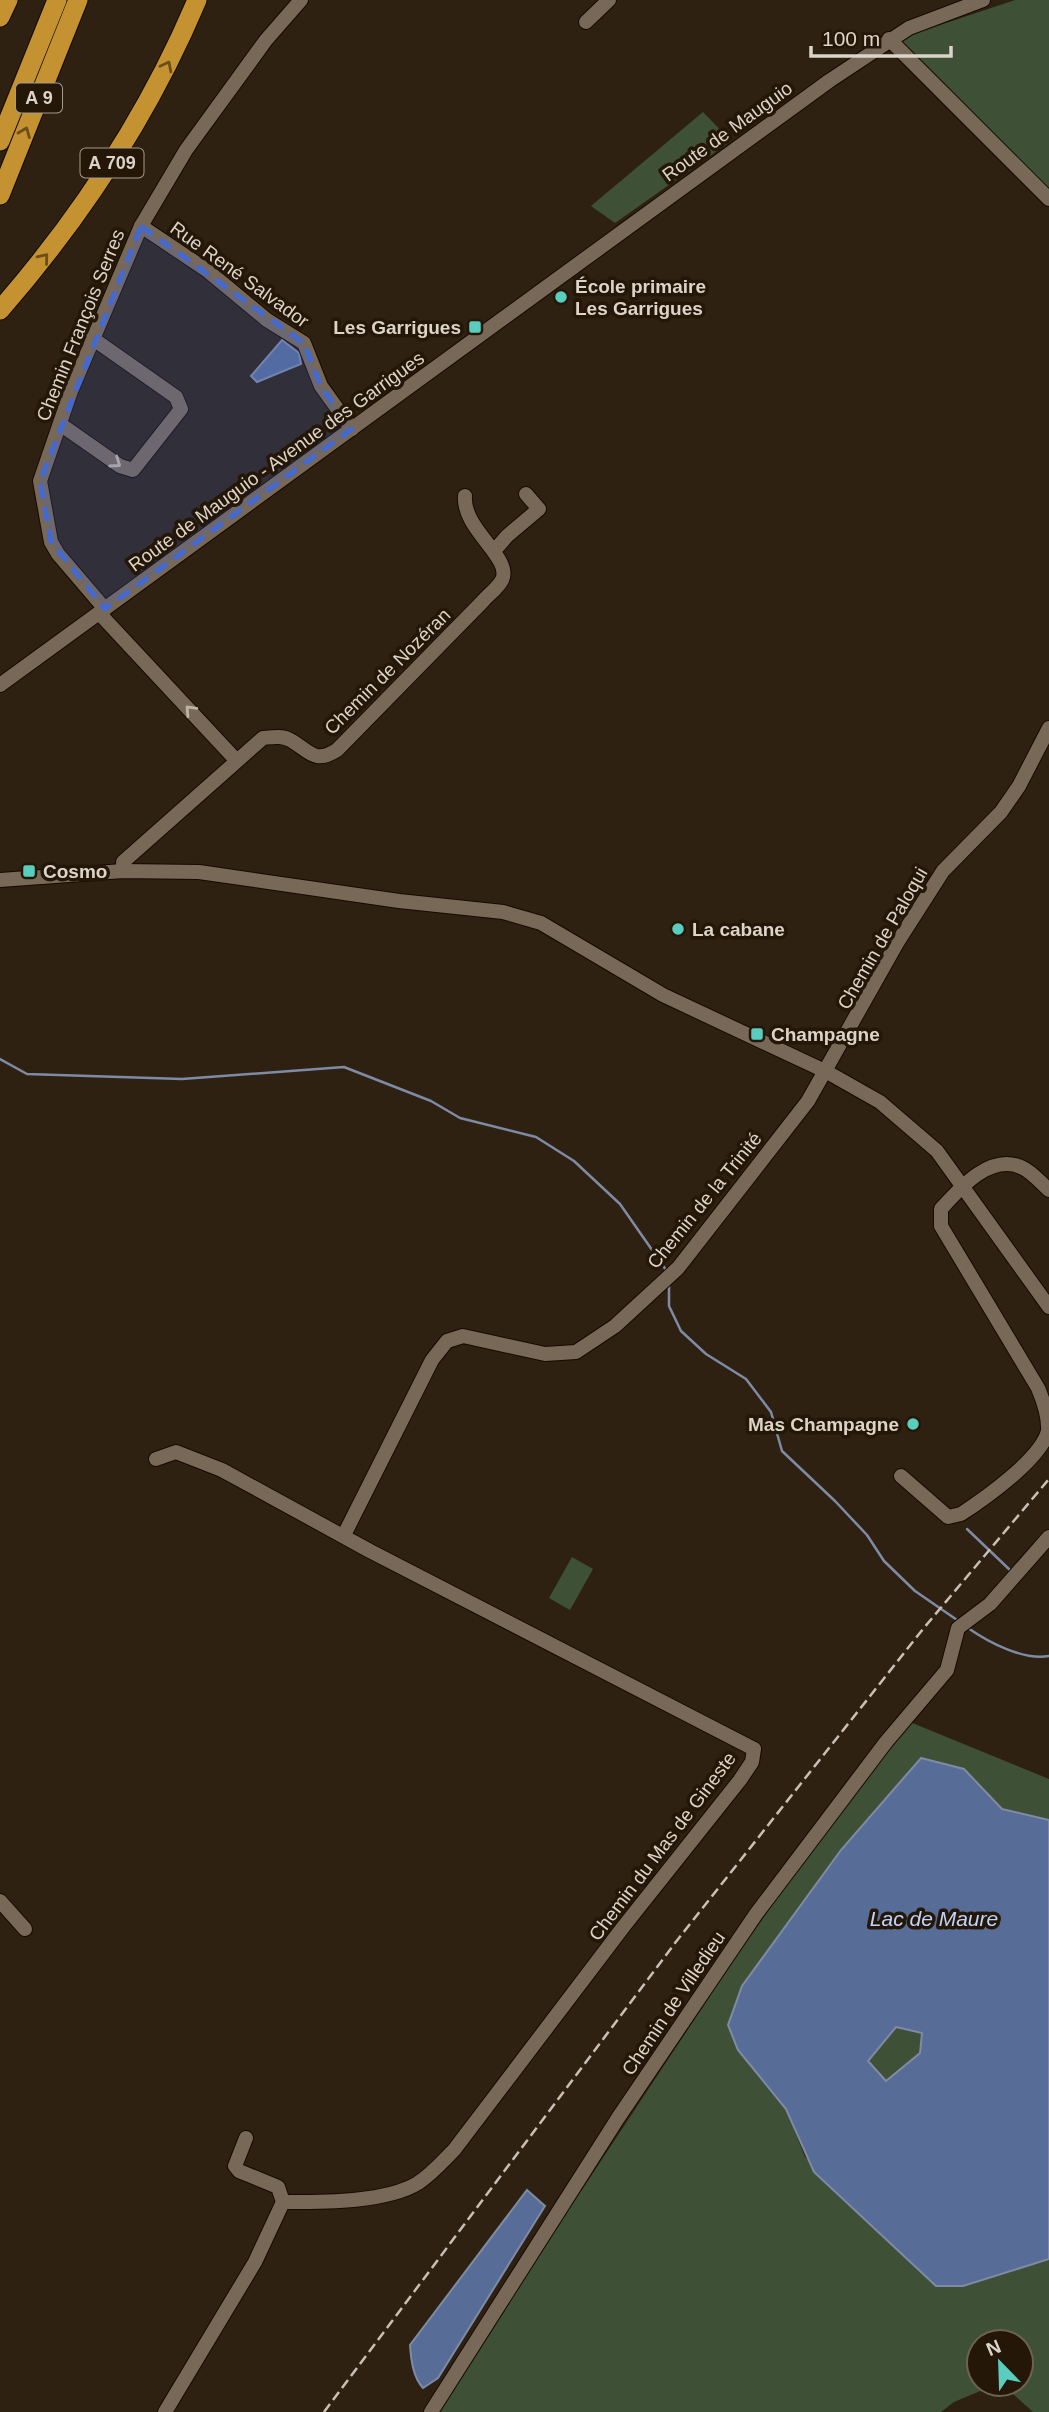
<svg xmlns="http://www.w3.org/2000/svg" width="1049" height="2412" font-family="Arial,sans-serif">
  <rect width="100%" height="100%" fill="#2e2112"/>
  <!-- green -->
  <g fill="#3e5137">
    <path d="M1015,0H1049V190L898,39Z"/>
    <path d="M703,112L731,141L615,223L591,206Z"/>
    <path d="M572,1557L593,1569L570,1610L549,1598Z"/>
    <path d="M905,1720L1049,1779V1820L1001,1809L981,1786L841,1850L742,1986L738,2050L786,2109L805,2157L963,2286L1049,2259V2412H1033L1002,2384H1021V2342H979V2384H997L954,2402L941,2412H435L739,1952Z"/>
    <path d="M896,2027L922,2033L919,2053L886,2081L868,2061Z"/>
  </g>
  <!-- water -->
  <g fill="#576c96" stroke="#7f8ba5" stroke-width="2" fill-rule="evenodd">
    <path d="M282,340L299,353L301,364L257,382L251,376Z"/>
    <path d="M921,1758L964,1769L1002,1809L1049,1820V2259L963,2286H936L814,2172L786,2109L738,2050L728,2025L742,1986L841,1850ZM896,2027L922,2033L920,2053L886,2081L868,2061Z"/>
    <path d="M527,2190L545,2206L438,2378L423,2388C413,2377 411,2360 410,2345Z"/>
  </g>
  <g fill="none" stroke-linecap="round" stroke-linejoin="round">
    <!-- stream -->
    <g stroke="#7f8ba5" stroke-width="2.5">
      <path d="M0,1059L27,1074L182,1079L344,1067L431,1101L460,1118L536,1137L574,1161L620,1204L666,1270"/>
      <path d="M669,1283V1306L681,1331L706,1354L746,1379L771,1412L782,1451L835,1501L867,1535L884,1561L915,1591L960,1622"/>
      <path d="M967,1529L1011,1571"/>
      <path d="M968,1628C988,1642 1024,1661 1049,1656"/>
    </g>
    <defs>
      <g id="minor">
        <path d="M586,22L609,0"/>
        <path d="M889,39L1049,199"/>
        <path d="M141,226L208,271L267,320L304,343L321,386L352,429"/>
        <path d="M60,424L120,466L133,470L181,409L176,397L92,338"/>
        <path d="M494,551L507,536L539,509L526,494"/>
        <path d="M105,609L58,554L51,542L40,481L71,391L141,226L186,150L266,40L301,0"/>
        <path d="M99,613L236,760"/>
        <path d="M0,685L829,81L909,28L983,0"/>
        <path d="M123,871V862L263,738C273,737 283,735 292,741C310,752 315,764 337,750L483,601C488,595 498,588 502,580C513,558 462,529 465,496"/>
        <path d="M0,880L123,871L199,872L399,901L503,912L541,923L663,995L827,1072L880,1102L937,1151L1049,1307"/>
        <path d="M156,1459L176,1452L222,1470L370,1551L754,1749L752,1762L740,1780L624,1926L454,2150C443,2161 432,2174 418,2183C385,2203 321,2202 283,2202"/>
        <path d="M901,1476L948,1517L961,1514C984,1499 1041,1459 1048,1431C1049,1417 1043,1400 1038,1388L941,1226V1209C960,1188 991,1152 1023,1168C1033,1173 1041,1183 1049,1190"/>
        <path d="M344,1535L432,1360L447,1341L463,1336L545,1354L576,1352L615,1326L678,1268L808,1101L897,943L943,871L1001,812L1019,786L1049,728"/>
        <path d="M0,1901L25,1929"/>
        <path d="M165,2412L255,2262L283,2202L278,2187L239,2171L235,2166L246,2138"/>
        <path d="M431,2412L618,2118L756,1914L886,1742L947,1670L958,1628L990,1604L1049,1537"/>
      </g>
      <g id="highway">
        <path d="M0,17L8,0"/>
        <path d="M0,141L57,0"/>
        <path d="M0,195L78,0"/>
        <path d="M0,310C81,217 149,114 197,0"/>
      </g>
    </defs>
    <!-- minor casing -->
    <use href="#minor" stroke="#160a00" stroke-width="16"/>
    <!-- highway casing -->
    <use href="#highway" stroke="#160a00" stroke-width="21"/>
    <!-- minor -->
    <use href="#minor" stroke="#786857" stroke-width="14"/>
    <!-- highway -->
    <use href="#highway" stroke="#c59231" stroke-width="19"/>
    <!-- rail -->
    <path stroke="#c9c0b5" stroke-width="2.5" stroke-dasharray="10 5" stroke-linecap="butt" d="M324,2412L675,1943L923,1629L1049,1479"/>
  </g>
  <!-- one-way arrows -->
  <defs><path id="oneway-chevron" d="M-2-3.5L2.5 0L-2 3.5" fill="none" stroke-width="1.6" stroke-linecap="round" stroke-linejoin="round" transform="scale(1.75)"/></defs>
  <g stroke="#6c4e1a">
    <use href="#oneway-chevron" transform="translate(167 66) rotate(-63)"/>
    <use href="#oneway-chevron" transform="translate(25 132) rotate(-68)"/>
    <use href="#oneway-chevron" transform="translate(44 258) rotate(-51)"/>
  </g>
  <g stroke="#beb3a7">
    <use href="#oneway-chevron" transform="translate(116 463) rotate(35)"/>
    <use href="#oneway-chevron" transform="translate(190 710) rotate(-133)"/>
  </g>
  <!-- marked area -->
  <path fill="#4369d5" fill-opacity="0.2" stroke="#4369d5" stroke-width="5" stroke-dasharray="14 9" stroke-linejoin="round" d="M141,226L304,343L321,386L352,429L105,609L51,542L40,481Z"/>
  <!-- markers -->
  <g fill="#59cebf" stroke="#241708" stroke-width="2.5">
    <circle cx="561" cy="297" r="7"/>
    <rect x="468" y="320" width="14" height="14" rx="3.5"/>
    <rect x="22" y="864" width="14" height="14" rx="3.5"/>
    <circle cx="678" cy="929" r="7"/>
    <rect x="750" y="1027" width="14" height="14" rx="3.5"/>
    <circle cx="913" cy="1424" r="7"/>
  </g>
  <g text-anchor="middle" stroke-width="7" stroke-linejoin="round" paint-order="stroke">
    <!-- shield labels -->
    <g fill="#241708" stroke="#a59b8f" stroke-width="2">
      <rect x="16" y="83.5" width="46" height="29" rx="5"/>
      <rect x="80.5" y="148.5" width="63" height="29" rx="5"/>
    </g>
    <g font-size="18" font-weight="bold" fill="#dcd3c9">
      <text x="39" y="104">A 9</text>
      <text x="112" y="169">A 709</text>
    </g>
    <!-- street labels -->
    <g font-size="19" fill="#dcd3c9" stroke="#241708">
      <text transform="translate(727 131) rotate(-36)" y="7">Route de Mauguio</text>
      <text transform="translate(240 274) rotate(36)" y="7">Rue René Salvador</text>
      <text transform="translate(80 325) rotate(-68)" y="7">Chemin François Serres</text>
      <text transform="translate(276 461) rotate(-36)" y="7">Route de Mauguio - Avenue des Garrigues</text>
      <text transform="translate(387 671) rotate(-45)" y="7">Chemin de Nozéran</text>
      <text transform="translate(882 938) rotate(-60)" y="7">Chemin de Paloqui</text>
      <text transform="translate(704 1200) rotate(-51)" y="7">Chemin de la Trinité</text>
      <text transform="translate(662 1846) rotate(-53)" y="7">Chemin du Mas de Gineste</text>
      <text transform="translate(673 2003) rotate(-56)" y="7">Chemin de Villedieu</text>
    </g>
    <!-- poi labels -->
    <g font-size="19" font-weight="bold" fill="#dcd3c9" stroke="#241708" text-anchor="start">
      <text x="575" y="293">École primaire<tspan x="575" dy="22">Les Garrigues</tspan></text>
      <text x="461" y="334" text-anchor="end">Les Garrigues</text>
      <text x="43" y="878">Cosmo</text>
      <text x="692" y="936">La cabane</text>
      <text x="771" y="1041">Champagne</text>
      <text x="899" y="1431" text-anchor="end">Mas Champagne</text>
    </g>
    <!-- water labels -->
    <g font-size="21" font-style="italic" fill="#bfd3fc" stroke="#241708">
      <text x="934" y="1926">Lac de Maure</text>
    </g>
  </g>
  <!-- north arrow -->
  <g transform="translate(1000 2363) rotate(337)"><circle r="33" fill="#241708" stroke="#6e6255" stroke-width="2"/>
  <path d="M0-5L12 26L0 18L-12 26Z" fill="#59cebf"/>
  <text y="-10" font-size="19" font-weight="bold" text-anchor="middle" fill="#dcd3c9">N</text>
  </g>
  <!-- scale -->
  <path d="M811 46v10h140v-10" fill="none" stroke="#dcd3c9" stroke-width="3.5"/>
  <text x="822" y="46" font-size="21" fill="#dcd3c9" stroke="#241708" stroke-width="5" paint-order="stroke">100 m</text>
</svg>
